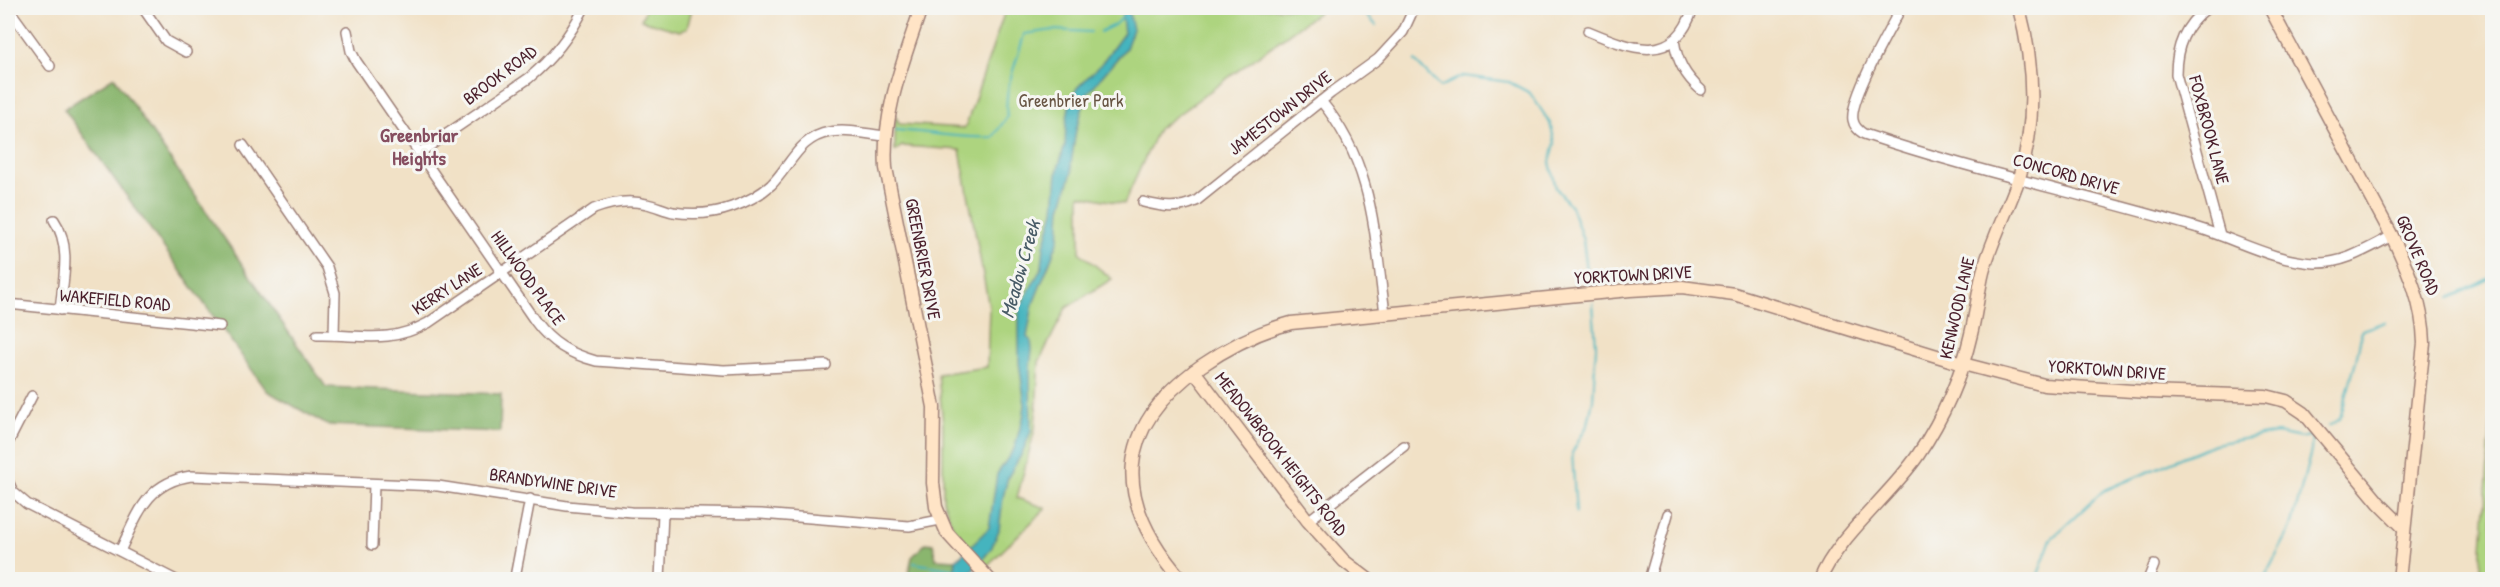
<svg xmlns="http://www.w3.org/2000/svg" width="2500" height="587" font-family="'Patrick Hand',sans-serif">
  <rect width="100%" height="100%" fill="#f6f6f2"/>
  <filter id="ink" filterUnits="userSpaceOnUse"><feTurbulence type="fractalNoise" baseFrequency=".0167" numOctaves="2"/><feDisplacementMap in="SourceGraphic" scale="12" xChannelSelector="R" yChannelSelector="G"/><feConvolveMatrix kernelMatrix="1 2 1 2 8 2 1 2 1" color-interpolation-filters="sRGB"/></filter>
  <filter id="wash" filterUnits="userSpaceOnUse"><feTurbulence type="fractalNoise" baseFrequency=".008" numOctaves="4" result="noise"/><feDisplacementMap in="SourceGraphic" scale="24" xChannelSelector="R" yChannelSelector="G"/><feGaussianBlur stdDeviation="1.35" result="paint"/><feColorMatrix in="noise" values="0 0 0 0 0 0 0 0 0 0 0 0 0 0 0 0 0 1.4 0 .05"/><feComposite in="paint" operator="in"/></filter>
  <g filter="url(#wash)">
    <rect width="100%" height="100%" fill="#f1e1c6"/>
    <!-- green -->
    <g fill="#add47f" stroke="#7c7a55" stroke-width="1.5">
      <path d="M646,8H692L687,29L679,31L641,20Z"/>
      <path d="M1006,8H1324L1158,129L1124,204L1080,195V253L1112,279L1066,308L1039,362L1035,429L1017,498L1046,508L987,566L953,527L943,500V425L938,374L987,367L989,307L960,150L902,146L895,151V116L900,124L965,128Z"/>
      <path d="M2492,406V579H2480Z"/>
    </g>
    <!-- forest -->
    <g fill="#8ab66e" stroke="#6a6a4c" stroke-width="1.5">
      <path d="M114,77L326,387L501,394L500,432L327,425L267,391L64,109Z"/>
      <path d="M926,543L933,544L936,559L956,560L954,579L907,580L912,557Z"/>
    </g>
    <!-- water -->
    <path fill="#45b4be" stroke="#486a74" stroke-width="1.5" d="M1121,8H1128L1133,29L1126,48L1087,94L1076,130L1071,164L1072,172L1061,208L1059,239L1033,304L1027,337L1031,341L1032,349L1030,369L1031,431L1023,452L1008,477L1003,498L999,530L991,549L966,579L954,580L956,560L989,528L997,474L1014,449L1023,418L1025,405L1019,363V309L1042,267L1044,246L1054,211L1057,172L1065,145L1066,124L1070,101L1077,88L1101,64L1124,33Z"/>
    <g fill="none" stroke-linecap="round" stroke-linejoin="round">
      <!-- stream -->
      <g stroke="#45b4be" stroke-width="2">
        <path d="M1359,8L1376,25"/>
        <path d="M1100,32L1114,25L1124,16"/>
        <path d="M1415,61L1440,87L1463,76L1509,82L1530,93L1550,123L1555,143L1550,162L1556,188L1571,206L1583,240L1588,278"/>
        <path d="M896,130C927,132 962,139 993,137L1007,117C1003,87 1018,61 1024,34L1054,30L1091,32"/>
        <path d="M2450,298L2492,277"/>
        <path d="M2329,426L2340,419L2356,361L2362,330L2385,322"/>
        <path d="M1576,513L1572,453L1588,424L1593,400L1596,346L1593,304"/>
        <path d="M914,563L956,570"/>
        <path d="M2036,580L2051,539L2103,491L2214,444L2277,433L2301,438L2312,435L2311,451L2291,528L2263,580"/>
      </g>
    </g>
  </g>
  <g filter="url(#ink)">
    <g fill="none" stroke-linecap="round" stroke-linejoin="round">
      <defs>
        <g id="street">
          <path d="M8,8L50,66"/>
          <path d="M143,8L166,41L186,52"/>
          <path d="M1901,8C1890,28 1849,100 1853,120C1854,126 1859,131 1864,134C1974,171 2087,195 2198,228C2238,240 2273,261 2315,263C2343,264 2367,249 2392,236"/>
          <path d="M2207,8C2185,25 2176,46 2176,74L2220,235"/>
          <path d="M347,31L351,51L356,61L535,321C551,343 570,354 596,361L724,370L826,365"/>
          <path d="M1588,31C1631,49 1675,67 1693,8"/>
          <path d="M1674,40C1677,61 1685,76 1701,90"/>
          <path d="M8,97L11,105L8,112"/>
          <path d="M1321,101C1375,166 1374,235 1385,313"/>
          <path d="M243,145L327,267L335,293L334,335"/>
          <path d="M419,153L529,78C553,58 570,36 584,8"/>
          <path d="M1143,202C1162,207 1177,210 1196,201L1331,93L1378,59L1403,32L1414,8"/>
          <path d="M54,220C72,246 63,280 60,310"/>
          <path d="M8,304L220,326"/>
          <path d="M317,335C360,334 387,345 428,323L594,209C612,202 629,199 647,204C656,206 664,210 673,212C693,215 713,214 732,207C746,202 760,195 771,185C791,165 799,137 830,132C848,129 867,134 885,136"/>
          <path d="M8,443L32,396"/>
          <path d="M8,481L13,492L27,504L176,580"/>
          <path d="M1308,521L1404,446"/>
          <path d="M372,545L374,484"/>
          <path d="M120,551C138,514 146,483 191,476L438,486L567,506L631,512L761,514L909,526L940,520"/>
          <path d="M515,577L530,499"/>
          <path d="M660,580L663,513"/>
          <path d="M1649,580L1668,514"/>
          <path d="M2148,580L2154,565"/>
        </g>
        <g id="secondary">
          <path d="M921,8C904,60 882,112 886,168L934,407L933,483L936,507L947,533L990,580"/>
          <path d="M2270,8L2392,236C2409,272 2423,303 2424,343L2399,580"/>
          <path d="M1194,371L1308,521L1344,561L1369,580"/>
          <path d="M1182,580C1113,501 1113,429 1201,366C1230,346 1257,332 1291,323L1630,290L1682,287L1734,294L1963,364L2044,385L2147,392L2266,396L2286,401L2304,413L2379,503L2404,528"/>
          <path d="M1820,580C1837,537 1891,495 1918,455C1943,418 1961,378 1971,334C1976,314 1978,292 1983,272C1992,239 2008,210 2019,178C2037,122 2034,64 2019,8"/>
        </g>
      </defs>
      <!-- street casing -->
      <use href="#street" stroke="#9e8078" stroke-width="12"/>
      <!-- secondary casing -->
      <use href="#secondary" stroke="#9e8078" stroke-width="15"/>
      <!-- street -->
      <use href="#street" stroke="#fff" stroke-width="9"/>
      <!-- secondary -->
      <use href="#secondary" stroke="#ffe4c6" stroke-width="12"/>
    </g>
  </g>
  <g text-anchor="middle" stroke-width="6" stroke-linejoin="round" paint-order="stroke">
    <!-- street labels -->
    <g font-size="18" fill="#4a1f2b" stroke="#f6f6f2">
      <text transform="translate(500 75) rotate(-37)" y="6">BROOK ROAD</text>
      <text transform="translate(1280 113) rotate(-38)" y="6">JAMESTOWN DRIVE</text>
      <text transform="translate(2209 130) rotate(75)" y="6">FOXBROOK LANE</text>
      <text transform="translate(2066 174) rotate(16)" y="6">CONCORD DRIVE</text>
      <text transform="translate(2418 255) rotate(67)" y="6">GROVE ROAD</text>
      <text transform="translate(923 259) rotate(79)" y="6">GREENBRIER DRIVE</text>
      <text transform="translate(1633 275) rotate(-3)" y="6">YORKTOWN DRIVE</text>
      <text transform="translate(528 278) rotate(54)" y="6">HILLWOOD PLACE</text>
      <text transform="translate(447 289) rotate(-33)" y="6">KERRY LANE</text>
      <text transform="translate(115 300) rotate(5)" y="6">WAKEFIELD ROAD</text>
      <text transform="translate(1957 308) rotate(-77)" y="6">KENWOOD LANE</text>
      <text transform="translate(2107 370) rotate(4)" y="6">YORKTOWN DRIVE</text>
      <text transform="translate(1281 454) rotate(52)" y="6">MEADOWBROOK HEIGHTS ROAD</text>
      <text transform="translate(553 483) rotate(8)" y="6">BRANDYWINE DRIVE</text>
    </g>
    <!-- park labels -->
    <g font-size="18" fill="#685544" stroke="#f6f6f2">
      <text x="1071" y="107">Greenbrier Park</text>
    </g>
    <!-- neighbourhood labels -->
    <g font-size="20" font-weight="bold" fill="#864e60" stroke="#f6f6f2">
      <text x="419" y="142">Greenbriar<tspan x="419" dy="23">Heights</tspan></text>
    </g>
    <!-- water labels -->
    <g font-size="20" font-style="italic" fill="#485b66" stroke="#f6f6f2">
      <text transform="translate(1020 269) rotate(-74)" y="7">Meadow Creek</text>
    </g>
  </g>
  <!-- margin -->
  <rect width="2500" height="587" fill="none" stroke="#f6f6f2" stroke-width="30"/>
</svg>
